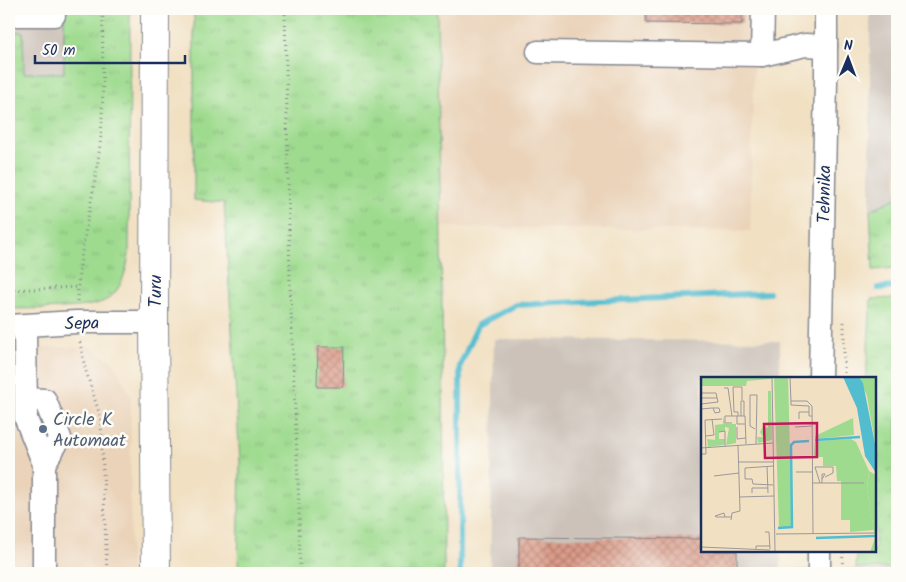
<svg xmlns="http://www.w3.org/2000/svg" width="906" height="582" font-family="Kalam,sans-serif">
  <defs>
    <pattern id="grass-tufts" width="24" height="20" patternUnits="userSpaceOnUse" patternTransform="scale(1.25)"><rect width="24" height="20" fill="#9fdb8f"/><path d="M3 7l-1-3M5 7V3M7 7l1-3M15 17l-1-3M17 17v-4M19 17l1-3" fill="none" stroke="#88bc7e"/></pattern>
    <pattern id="building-cross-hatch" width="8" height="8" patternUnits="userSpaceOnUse" patternTransform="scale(1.25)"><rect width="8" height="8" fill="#db9b88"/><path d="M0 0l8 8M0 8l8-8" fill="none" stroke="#b17f72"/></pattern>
  </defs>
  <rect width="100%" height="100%" fill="#fdfcf7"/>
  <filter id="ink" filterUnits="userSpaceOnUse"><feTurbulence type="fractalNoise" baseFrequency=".02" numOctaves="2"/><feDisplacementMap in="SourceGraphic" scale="10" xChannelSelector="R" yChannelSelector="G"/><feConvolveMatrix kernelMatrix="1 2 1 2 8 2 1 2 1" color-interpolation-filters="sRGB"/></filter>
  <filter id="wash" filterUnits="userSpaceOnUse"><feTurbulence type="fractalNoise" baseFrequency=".0096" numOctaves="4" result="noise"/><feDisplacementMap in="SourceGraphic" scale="20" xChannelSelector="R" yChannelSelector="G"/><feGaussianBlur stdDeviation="1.12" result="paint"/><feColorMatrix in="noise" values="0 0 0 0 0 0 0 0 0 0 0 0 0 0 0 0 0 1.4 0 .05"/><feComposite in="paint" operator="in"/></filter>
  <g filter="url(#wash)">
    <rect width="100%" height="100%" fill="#f1e0c2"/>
    <!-- built -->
    <g fill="#ead3b9">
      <path d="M436,9H755L750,231L441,227Z"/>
      <path d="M90,347L113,362L131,396L130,573H9V348Z"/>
    </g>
    <!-- industrial -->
    <g fill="#ccc2b9">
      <path d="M9,9H64V73H24L23,32H9Z"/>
      <path d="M870,9H897V198L870,210Z"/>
      <path d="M494,339L780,341V378H702V551H781V569L897,568V573H490Z"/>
    </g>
    <!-- grass -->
    <g fill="url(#grass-tufts)" stroke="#5d8576">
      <path d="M64,9H130L129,255C126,271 122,289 108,299C91,311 31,308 9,309V32H23L24,73H64Z"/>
      <path d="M194,9H437L443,367L444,573H238L240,461L224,203L194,200Z"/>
      <path d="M897,198V268L873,270L870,210Z"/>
      <path d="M897,298V568H856L857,551H875V378H866L871,299Z"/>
    </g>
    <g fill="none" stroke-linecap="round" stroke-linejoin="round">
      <!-- stream -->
      <g stroke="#53bdd0" stroke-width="6">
        <path d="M878,288L897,287"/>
        <path d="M460,573V366L478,325L516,305L769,293"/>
      </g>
    </g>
    <g id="blocks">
      <!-- building -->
      <g fill="url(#building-cross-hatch)">
        <path d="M646,9H742V24L646,23Z"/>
        <path d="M318,347H344L343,387H317Z"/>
        <path d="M519,537L702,539V551H737V573H519Z"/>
      </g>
    </g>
  </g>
  <g filter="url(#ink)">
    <use href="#blocks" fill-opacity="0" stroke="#868890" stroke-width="1"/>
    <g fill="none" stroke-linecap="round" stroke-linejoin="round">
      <defs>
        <g id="minor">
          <path d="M9,15H54"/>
          <path d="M538,52L762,55L805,45L826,46"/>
          <path d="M762,55L763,9"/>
          <path d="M9,326L76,322H154"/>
          <path d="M25,326L26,419L44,464"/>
          <path d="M820,378L826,81V9"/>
          <path d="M26,399L45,400L60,438L44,464V573"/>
          <path d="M819,573V551"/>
        </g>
        <path id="major" d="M155,9L154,322L156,573"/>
      </defs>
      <!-- minor casing -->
      <use href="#minor" stroke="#868890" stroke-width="25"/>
      <!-- major casing -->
      <use href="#major" stroke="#868890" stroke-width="30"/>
      <!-- path -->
      <g stroke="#868890" stroke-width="3" stroke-dasharray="1 4" stroke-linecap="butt">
        <path d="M285,9L290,284L299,508L300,573"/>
        <path d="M9,290L78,287"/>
        <path d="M77,301C79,245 96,191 101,135C104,93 102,51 103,9"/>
        <path d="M80,342L85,368L101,419L107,573"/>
        <path d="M844,378V321"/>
        <path d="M842,573L843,551"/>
      </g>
      <!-- minor -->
      <use href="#minor" stroke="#fff" stroke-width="22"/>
      <!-- major -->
      <use href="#major" stroke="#fff" stroke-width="28"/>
    </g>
  </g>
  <!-- markers -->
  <circle fill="#5c6f8a" stroke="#fdfcf7" stroke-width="2" cx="43" cy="429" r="5"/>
  <g text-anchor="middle" stroke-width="5" stroke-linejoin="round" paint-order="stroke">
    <!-- street labels -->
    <g font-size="18" fill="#1b2f5e" stroke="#fdfcf7">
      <text transform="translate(824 194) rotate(-89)" y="6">Tehnika</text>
      <text transform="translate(155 291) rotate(-90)" y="6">Turu</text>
      <text transform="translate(82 323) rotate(-2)" y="6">Sepa</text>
    </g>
    <!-- service labels -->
    <g font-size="18" fill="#4e5e75" stroke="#fdfcf7" text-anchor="start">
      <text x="53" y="425">Circle K<tspan x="53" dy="21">Automaat</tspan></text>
    </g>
  </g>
  <!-- overview -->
  <g transform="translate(701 377)">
    <rect width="175" height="175" fill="#f1e0c2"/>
    <path d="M73,0H87L91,150L78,151ZM67,14H70L71,63L57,66L56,60H62L59,55L62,49L67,51ZM22,39L24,47H35V66L25,68L28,51L24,50V54L18,55V62H24L23,68L7,70L6,62L14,63V48L22,47ZM152,41L153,58L114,62V59ZM150,62L155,65L168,94L166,112L173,153L149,155V143H140V104H136L135,89H122V80H113L114,64Z" fill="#9fdb8f"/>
    <path d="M168,94L175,98V175H169L174,161L166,112Z" fill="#9fdb8f"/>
    <path d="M0,0H70V2L46,4L45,9H0ZM158,0H175V72L166,19Z" fill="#9fdb8f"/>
    <path d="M142,0H158L162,6L175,72V96L164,79L156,31Z" fill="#53bdd0"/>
    <path fill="none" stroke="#53bdd0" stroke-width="2.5" d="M114,63L159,60M77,151L91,150L90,68L93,65L108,64M115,161L174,159"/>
    <path fill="none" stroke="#9b999a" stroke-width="1" d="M71,0L74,175M89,0L90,24M23,11H27L31,39H44L45,67M0,16H15L17,25L0,27M0,21H16M90,24H106L111,29L112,157M90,24V28L108,29V39H111M0,32L11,31H18L19,35L14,36L12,31M36,39V47H44M37,39V35H33L32,10H41V23M40,39V24H43V39M98,42V35H108M31,46H24V39H31M36,50V62L45,61M94,50L111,49M54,52L49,49V18H56L55,67M18,55L24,54V69M5,59L13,58L11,42M0,71L72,66M0,77H5L4,43L21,42M38,85H73M66,89L67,116M95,95H111M13,99L38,96M121,102L124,97H121V106M111,106H163M119,106L114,90H132V96L124,100M72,108L52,107L51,102H44V91L73,89M51,116V111H67M39,120L73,119M24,140L23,136L14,139L15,140H30M30,143L31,136L39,134L37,68M64,155H68L69,172M75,157L173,156M0,170L69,173M55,172V169H69M106,175H148"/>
    <path fill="#c2185b" fill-opacity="0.15" stroke="#c2185b" stroke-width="2.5" d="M116,46V80L64,81L63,47Z"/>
    <rect width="175" height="175" fill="none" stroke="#1b2f5e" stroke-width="2.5"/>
  </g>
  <!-- margin -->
  <rect width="906" height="582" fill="none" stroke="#fdfcf7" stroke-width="30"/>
  <!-- north arrow -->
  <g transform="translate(848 58) rotate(1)" stroke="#fdfcf7" stroke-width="4" paint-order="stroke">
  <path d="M0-4L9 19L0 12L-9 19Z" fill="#1b2f5e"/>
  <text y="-8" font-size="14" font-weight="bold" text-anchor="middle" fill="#1b2f5e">N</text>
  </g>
  <!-- scale -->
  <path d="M35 55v8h150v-8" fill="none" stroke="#1b2f5e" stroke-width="2.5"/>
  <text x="42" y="55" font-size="15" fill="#1b2f5e" stroke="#fdfcf7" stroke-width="4" paint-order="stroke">50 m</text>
</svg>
